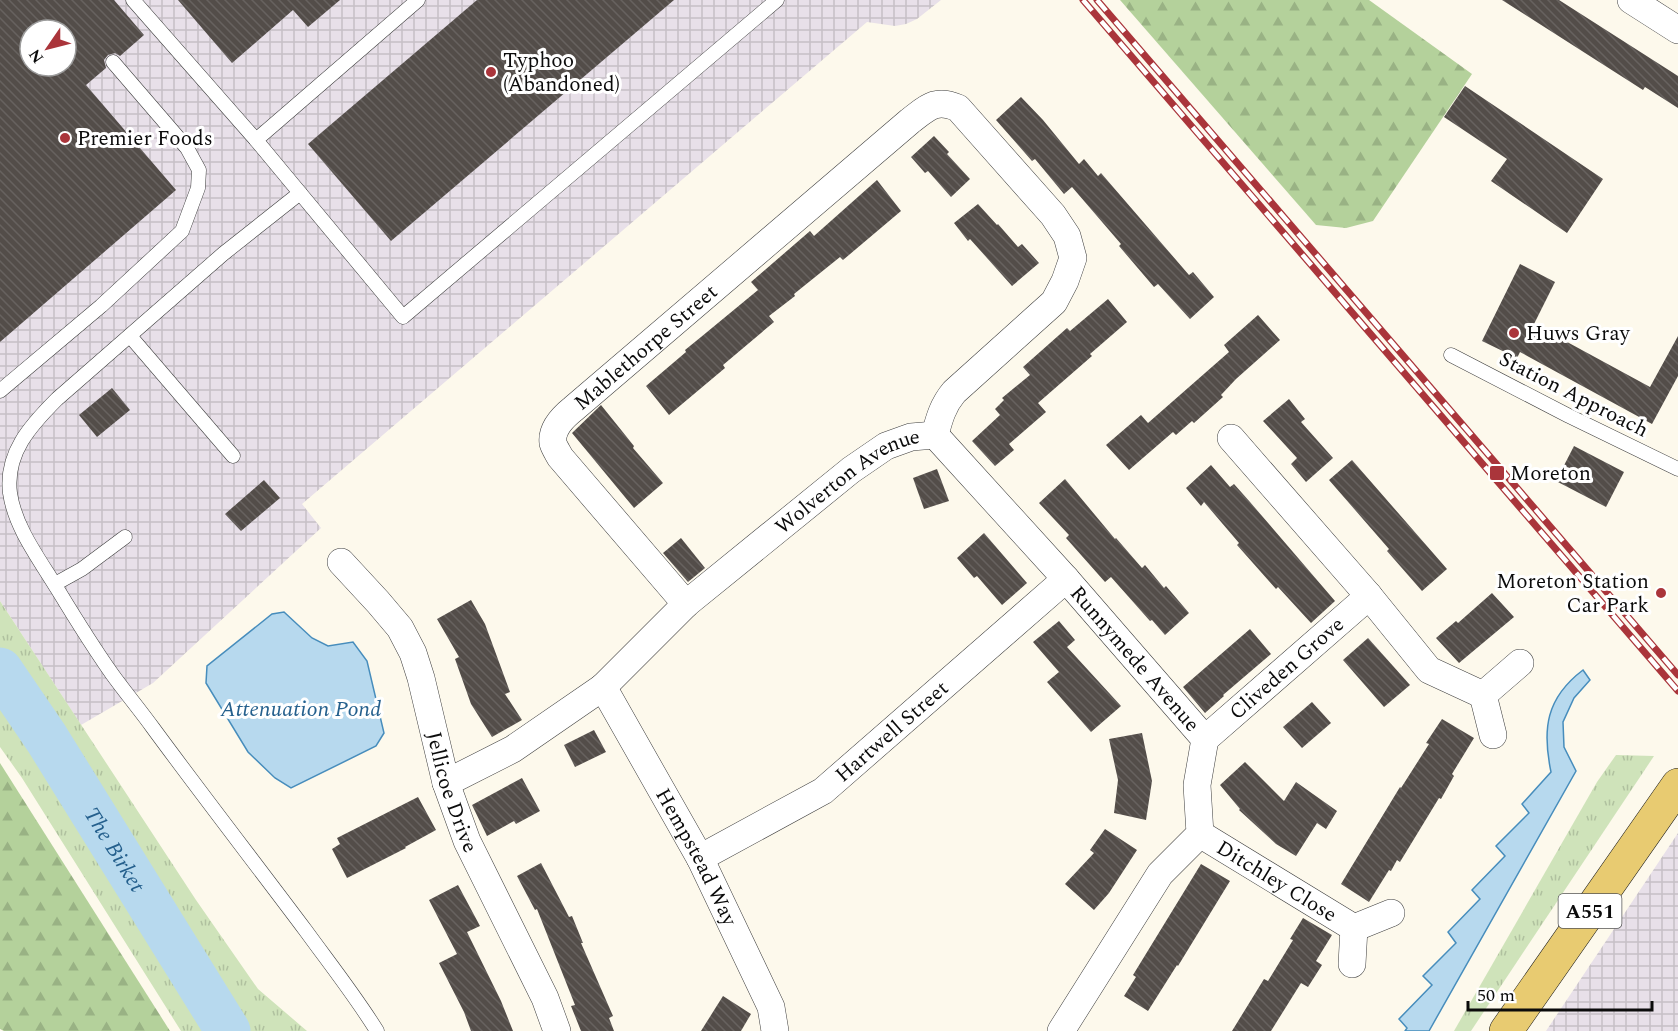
<svg xmlns="http://www.w3.org/2000/svg" width="1678" height="1031" font-family="Spectral,serif">
  <defs>
    <pattern id="industrial-grid" width="8" height="8" patternUnits="userSpaceOnUse" patternTransform="scale(1.5)"><rect width="8" height="8" fill="#e8e0e9"/><path d="M0 4h8M4 0v8" fill="none" stroke="#c6bfc6"/></pattern>
    <pattern id="grass-tufts" width="24" height="20" patternUnits="userSpaceOnUse" patternTransform="scale(1.5)"><rect width="24" height="20" fill="#cfe3ba"/><path d="M3 7l-1-3M5 7V3M7 7l1-3M15 17l-1-3M17 17v-4M19 17l1-3" fill="none" stroke="#b0c19f"/></pattern>
    <pattern id="forest-firs" width="22" height="20" patternUnits="userSpaceOnUse" patternTransform="scale(1.5)"><rect width="22" height="20" fill="#b4d19b"/><path d="M5 1l3.5 6h-7zM16 11l3.5 6h-7z" fill="#99b284"/></pattern>
    <pattern id="building-back-hatch" width="6" height="6" patternUnits="userSpaceOnUse" patternTransform="scale(1.5)"><rect width="6" height="6" fill="#534d49"/><path d="M-1 5l2 2M0 0l6 6M5-1l2 2" fill="none" stroke="#67625f"/></pattern>
  </defs>
  <rect width="100%" height="100%" fill="#fdf9ec"/>
  <!-- industrial -->
  <g fill="url(#industrial-grid)" fill-rule="evenodd">
    <path d="M0,0H941L917,19L906,24L895,26L867,22L302,504L321,528L153,683L81,725L0,601ZM30,30H66V66H30Z"/>
    <path d="M1678,833V1031H1546Z"/>
  </g>
  <!-- grass -->
  <g fill="url(#grass-tufts)">
    <path d="M0,601L196,900L258,989L307,1031H181L22,778L0,747Z"/>
    <path d="M1616,755L1654,756L1471,1031H1454L1597,782Z"/>
  </g>
  <!-- forest -->
  <g fill="url(#forest-firs)">
    <path d="M1120,0H1369L1472,74L1373,221L1346,228L1316,225Z"/>
    <path d="M0,763L170,1031H4L0,1029Z"/>
  </g>
  <!-- water -->
  <g fill="#b7d9ee" stroke="#478dbc" stroke-width="1.5">
    <path d="M284,612L312,638L328,646L353,642L367,661L384,733L376,746L291,788L275,778L248,752L206,683L207,666L272,614Z"/>
    <path d="M1583,670L1590,680L1574,698L1563,722L1564,747L1576,771L1429,1031H1405L1407,1028L1399,1019L1432,985L1423,976L1456,943L1448,932L1480,899L1472,890L1505,856L1496,846L1529,813L1522,804L1551,772C1542,729 1546,698 1583,670Z"/>
  </g>
  <g fill="none" stroke-linecap="round" stroke-linejoin="round">
    <!-- river -->
    <path stroke="#b7d9ee" stroke-width="45" id="s1" d="M0,670L47,739L228,1031"/>
  </g>
  <!-- building -->
  <g fill="url(#building-back-hatch)" fill-rule="evenodd">
    <path d="M0,0H114L144,35L120,56L115,53L108,55L104,60L106,68L86,85L176,190L0,342ZM30,30H66V66H30Z"/>
    <path d="M178,0H340L308,27L293,10L232,63Z"/>
    <path d="M477,0H674L391,241L308,144Z"/>
    <path d="M1502,0H1559L1678,76V108L1645,87L1643,90Z"/>
    <path d="M1465,86L1603,179L1567,233L1491,181L1507,159L1444,117Z"/>
    <path d="M1021,97L1043,120L1079,164L1084,159L1098,176L1101,173L1189,275L1193,272L1214,297L1190,319L1158,284L1154,287L1119,246L1121,244L1072,187L1064,194L1035,159L1032,161L996,120Z"/>
    <path d="M934,136L949,152L947,154L970,179L951,197L928,171L925,173L911,157Z"/>
    <path d="M877,180L901,211L843,260L840,257L794,294L795,296L769,316L774,322L723,365L725,368L669,415L646,386L686,352L685,350L701,337L758,290L751,282L810,231L814,236Z"/>
    <path d="M978,204L997,225L998,224L1018,247L1022,244L1039,263L1012,286L970,239L968,241L954,223Z"/>
    <path d="M1520,264L1555,282L1534,324L1650,387L1678,336V376L1652,424L1520,352L1517,358L1482,341Z"/>
    <path d="M1108,299L1127,322L1090,354L1092,356L1038,403L1046,412L1009,444L1014,450L995,466L972,441L1000,415L995,409L1004,400L1002,398L1030,375L1023,367L1067,328L1070,331Z"/>
    <path d="M1258,315L1280,340L1236,379L1221,395L1223,397L1194,423L1192,421L1176,435L1173,432L1129,470L1106,445L1141,415L1148,423L1229,352L1224,345Z"/>
    <path d="M112,388L130,410L97,437L79,415Z"/>
    <path d="M1289,399L1305,419L1301,422L1333,458L1306,482L1291,464L1297,458L1263,421Z"/>
    <path d="M601,405L634,446L633,448L663,483L634,508L572,433Z"/>
    <path d="M1574,446L1624,472L1606,507L1556,481Z"/>
    <path d="M1352,460L1447,569L1422,591L1387,551L1389,549L1329,480Z"/>
    <path d="M1211,465L1230,487L1234,484L1250,502L1335,601L1311,623L1278,587L1276,589L1237,545L1239,543L1204,502L1201,506L1186,488Z"/>
    <path d="M937,469L949,501L924,509L913,478Z"/>
    <path d="M1065,479L1115,539L1116,538L1142,568L1145,565L1164,588L1166,586L1189,613L1165,635L1152,620L1150,621L1111,577L1105,582L1066,538L1069,535L1039,503Z"/>
    <path d="M264,480L280,498L241,531L225,514Z"/>
    <path d="M984,533L1027,583L1002,605L977,576L974,578L957,558Z"/>
    <path d="M681,538L705,568L688,582L663,553Z"/>
    <path d="M1492,593L1514,617L1459,663L1436,638L1456,621L1458,623Z"/>
    <path d="M471,600L485,624L510,692L505,694L522,720L492,737L471,704L455,659L459,657L437,619Z"/>
    <path d="M1059,621L1075,640L1067,647L1121,706L1091,732L1047,682L1059,672L1033,642Z"/>
    <path d="M1250,629L1271,654L1223,695L1224,696L1205,713L1183,687Z"/>
    <path d="M1368,638L1410,685L1384,707L1343,660Z"/>
    <path d="M1312,702L1331,723L1302,748L1283,727Z"/>
    <path d="M1442,719L1474,738L1452,774L1454,776L1441,799L1439,798L1400,862L1397,860L1391,871L1389,870L1369,902L1341,884L1400,787L1401,788L1429,744L1426,743Z"/>
    <path d="M594,730L606,752L575,767L564,745Z"/>
    <path d="M1142,733L1152,781L1146,820L1114,813L1118,780L1109,739Z"/>
    <path d="M1245,762L1284,801L1296,782L1337,811L1326,829L1317,823L1296,856L1276,844L1239,810L1240,809L1220,785Z"/>
    <path d="M522,778L540,811L516,824L514,821L487,836L472,805Z"/>
    <path d="M418,797L436,830L405,847L406,848L347,878L332,849L340,844L337,838Z"/>
    <path d="M1105,829L1137,850L1109,893L1094,910L1065,884L1094,853L1090,850Z"/>
    <path d="M541,863L569,917L572,916L583,943H581L613,1016L609,1018L614,1031H581L571,1006L575,1005L537,909L535,910L517,876Z"/>
    <path d="M1201,864L1230,881L1178,966L1177,965L1148,1011L1124,996L1136,977L1133,975Z"/>
    <path d="M458,885L480,926L467,932L501,1001L513,1031H471L464,1012L439,963L457,954L429,900Z"/>
    <path d="M1303,918L1332,935L1316,961L1322,965L1308,987L1301,983L1271,1031H1232L1264,979L1268,981L1293,940L1290,939Z"/>
    <path d="M723,996L751,1014L741,1031H701Z"/>
  </g>
  <g fill="none" stroke-linecap="round" stroke-linejoin="round">
    <defs>
      <g id="lane">
        <path d="M133,0L256,140"/>
        <path d="M418,0L256,140L403,317L777,0"/>
        <path d="M300,193L223,254L57,399C31,425 5,453 10,493C15,528 40,560 58,590C75,618 93,647 112,674C125,692 140,710 153,728C203,796 255,863 306,931C330,964 356,997 377,1031"/>
        <path d="M130,336L233,456"/>
        <path d="M1451,355L1569,416L1678,469"/>
        <path d="M0,391L101,306L182,231L198,188L199,170L187,148L113,62"/>
        <path d="M55,584L82,569L125,537"/>
      </g>
      <g id="street">
        <path d="M1631,0L1678,30"/>
        <path id="s2" d="M935,435L1066,579L1205,739L1197,785L1200,834L1160,874L1061,1031"/>
        <path id="s3" d="M341,562L378,602L400,628L413,653L421,678L446,783L467,841L545,998L557,1031"/>
        <path d="M1369,596L1429,670L1483,695L1520,663"/>
        <path id="s4" d="M686,604L560,457C558,453 554,447 553,443C551,429 563,417 573,409L910,121C927,108 935,98 958,108L1053,215L1067,236L1073,258L1065,281L1054,302L954,392C943,405 939,419 935,435"/>
        <path id="s5" d="M603,687L700,858L771,1007L775,1031"/>
        <path d="M1483,695L1493,735"/>
        <path id="s6" d="M1205,739L1369,596L1231,438"/>
        <path id="s7" d="M446,783L513,749L603,687L686,604L851,470L886,446L911,437L935,435"/>
        <path id="s8" d="M1200,834L1354,928"/>
        <path id="s9" d="M700,858L823,791L1066,579"/>
        <path d="M1354,928L1391,913"/>
        <path d="M1352,964L1354,928"/>
      </g>
      <path id="primary" d="M1506,1031L1678,785"/>
    </defs>
    <!-- lane casing -->
    <use href="#lane" stroke="#3e3e3e" stroke-width="15"/>
    <!-- street casing -->
    <use href="#street" stroke="#3e3e3e" stroke-width="28"/>
    <!-- primary casing -->
    <use href="#primary" stroke="#1c1c1c" stroke-width="34"/>
    <!-- lane -->
    <use href="#lane" stroke="#fff" stroke-width="14"/>
    <!-- street -->
    <use href="#street" stroke="#fff" stroke-width="27"/>
    <!-- primary -->
    <use href="#primary" stroke="#e8cb71" stroke-width="33"/>
    <defs>
      <g id="rail">
        <path d="M1083,0L1678,691"/>
        <path d="M1097,0L1678,675"/>
      </g>
    </defs>
    <!-- rail casing -->
    <use href="#rail" stroke="#aa353b" stroke-width="7"/>
    <!-- rail -->
    <use href="#rail" stroke="#fff" stroke-width="4.5" stroke-dasharray="14" stroke-linecap="butt"/>
  </g>
  <!-- markers -->
  <g fill="#aa353b" stroke="#fff" stroke-width="2">
    <circle cx="491" cy="72" r="6"/>
    <circle cx="65" cy="138" r="6"/>
    <circle cx="1514" cy="333" r="6"/>
    <rect x="1489" y="465" width="16" height="16" rx="3"/>
    <circle cx="1661" cy="593" r="6"/>
  </g>
  <g text-anchor="middle" stroke-width="6" stroke-linejoin="round" paint-order="stroke">
    <!-- shield labels -->
    <rect fill="#fff" stroke="#545454" stroke-width="1.5" x="1558.5" y="894" width="63" height="34" rx="4.5"/>
    <g font-size="20" font-weight="bold" fill="#0b0b0b">
      <text x="1590" y="918">A551</text>
    </g>
    <!-- poi labels -->
    <g font-size="21" fill="#0b0b0b" stroke="#fff" text-anchor="start">
      <text x="503" y="67">Typhoo<tspan x="503" dy="24">(Abandoned)</tspan></text>
      <text x="77" y="145">Premier Foods</text>
      <text x="1526" y="340">Huws Gray</text>
      <text x="1510" y="480">Moreton</text>
      <text x="1649" y="588" text-anchor="end">Moreton Station<tspan x="1649" dy="24">Car Park</tspan></text>
    </g>
    <!-- street labels -->
    <g font-size="21" fill="#0b0b0b" stroke="#fff">
      <text dy="7" stroke="none"><textPath href="#s4" startOffset="346">Mablethorpe Street</textPath></text>
      <text transform="translate(1574 394) rotate(27)" y="7">Station Approach</text>
      <text dy="7" stroke="none"><textPath href="#s7" startOffset="506">Wolverton Avenue</textPath></text>
      <text dy="7" stroke="none"><textPath href="#s2" startOffset="300">Runnymede Avenue</textPath></text>
      <text dy="7" stroke="none"><textPath href="#s6" startOffset="108">Cliveden Grove</textPath></text>
      <text dy="7" stroke="none"><textPath href="#s9" startOffset="231">Hartwell Street</textPath></text>
      <text dy="7" stroke="none"><textPath href="#s3" startOffset="261">Jellicoe Drive</textPath></text>
      <text dy="7" stroke="none"><textPath href="#s5" startOffset="194">Hempstead Way</textPath></text>
      <text dy="7" stroke="none"><textPath href="#s8" startOffset="90">Ditchley Close</textPath></text>
    </g>
    <!-- water labels -->
    <g font-size="22" font-style="italic" fill="#25608d" stroke="#fff">
      <text x="301" y="716">Attenuation Pond</text>
      <text dy="8" stroke="none"><textPath href="#s1" startOffset="213">The Birket</textPath></text>
    </g>
  </g>
  <!-- north arrow -->
  <g transform="translate(48 48) rotate(235)"><circle r="28" fill="#ffffff" stroke="#9d9d9d" stroke-width="1.5"/>
  <path d="M0-4.5L10 22L0 15L-10 22Z" fill="#aa353b"/>
  <text y="-9" font-size="16" font-weight="bold" text-anchor="middle" fill="#0b0b0b">N</text>
  </g>
  <!-- scale -->
  <path d="M1468 1001v9h184v-9" fill="none" stroke="#0b0b0b" stroke-width="3"/>
  <text x="1477" y="1001" font-size="18" fill="#0b0b0b" stroke="#ffffff" stroke-width="4.5" paint-order="stroke">50 m</text>
</svg>
